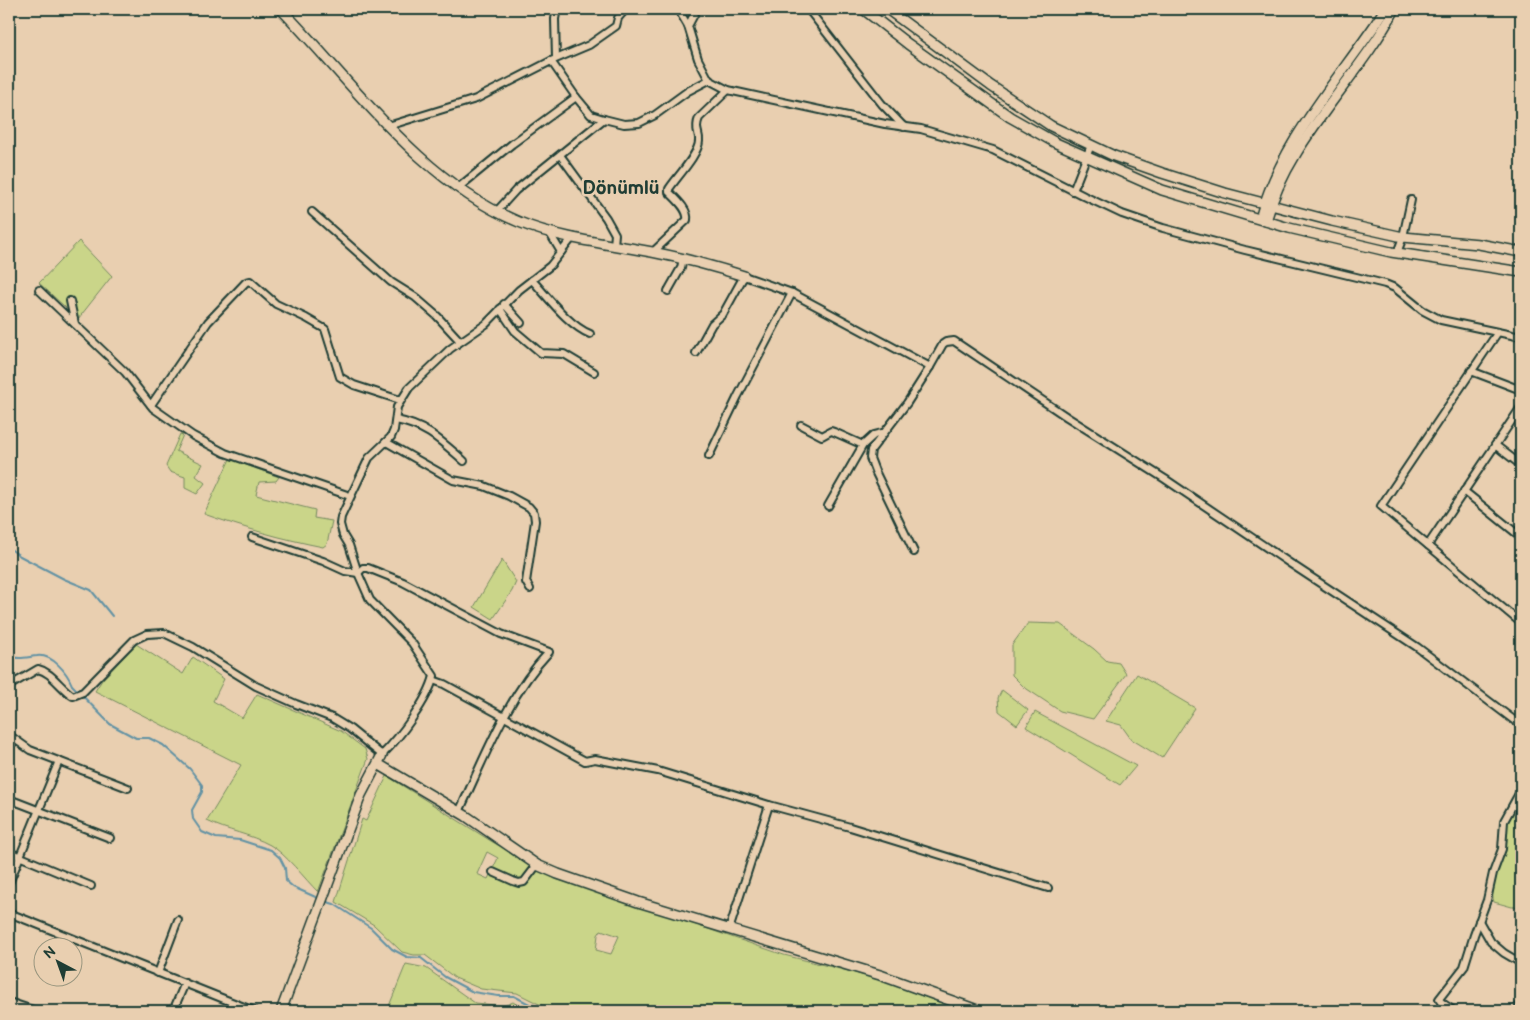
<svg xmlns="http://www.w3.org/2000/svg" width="1530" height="1020" font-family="'Balsamiq Sans',sans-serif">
  <rect width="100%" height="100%" fill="#e9cfb0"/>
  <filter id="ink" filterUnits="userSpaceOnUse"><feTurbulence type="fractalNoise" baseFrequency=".02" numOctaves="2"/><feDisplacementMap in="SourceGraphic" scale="10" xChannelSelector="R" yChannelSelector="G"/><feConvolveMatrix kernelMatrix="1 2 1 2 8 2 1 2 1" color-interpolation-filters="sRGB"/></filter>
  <g filter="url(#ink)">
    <!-- green -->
    <g fill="#cad589" stroke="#74895e" fill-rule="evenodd">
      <path d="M79,241L112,276L78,319L39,283Z"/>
      <path d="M180,434L183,435L176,451L203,464L196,476L205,483L197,494L185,488V477L170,472L166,466Z"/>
      <path d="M230,459L279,477L276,481L259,482L256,495L315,510L314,518L332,521L327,544L323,547C283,539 243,528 204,514Z"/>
      <path d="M502,560L516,582L512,591L493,619L474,607Z"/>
      <path d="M1028,623L1060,624L1094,649L1107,661L1119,663L1126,674L1093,719L1060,711L1024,687L1012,675V645Z"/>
      <path d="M136,644L183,674L193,657L224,679L213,701L242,718L257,694L341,731L365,749L368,759L318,892C305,879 285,853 270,845C250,834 227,831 207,821L241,765L95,691L102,680Z"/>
      <path d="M1137,674L1195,708L1162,758L1131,739L1121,725L1106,721Z"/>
      <path d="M1002,690L1028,710L1017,725L999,711L998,698Z"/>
      <path d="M1035,712L1136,766L1120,785L1026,727Z"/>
      <path d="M387,776L491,841L555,879L600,892L784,955L848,971L886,982L962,1011H568L541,1005L517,993L481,989L455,978L425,955H414L402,952L374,925L336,902L362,819L366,821ZM487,852L498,858L488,879L477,874ZM601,930L619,936L611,954L596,950L598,935Z"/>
      <path d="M1521,797V906L1512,907L1494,902C1488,885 1504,861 1506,844C1506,838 1505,831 1507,825C1509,814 1517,806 1521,797Z"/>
      <path d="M406,964L426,968L475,1003L504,1006L513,1002L528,1011H387Z"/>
    </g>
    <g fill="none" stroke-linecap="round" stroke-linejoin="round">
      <!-- stream -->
      <g stroke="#6292a4" stroke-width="2">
        <path d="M9,548L20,556L64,579L91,590L112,616"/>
        <path d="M9,656C18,660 27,657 37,656C52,654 67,672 72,685L110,724L136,738H149L163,745L190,769L202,785V792L192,810L193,819L202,832L216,838L240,840L271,850L280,858L285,868L286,881L293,887L320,899"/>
        <path d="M324,901L334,904L371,928L392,949L407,957L421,958L445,977L473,992L498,996H514L535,1007L548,1011"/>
      </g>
      <defs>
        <g id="street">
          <path d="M678,9L688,26"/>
          <path d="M697,9L688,26L698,59L709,80"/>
          <path d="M808,9L882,104L904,127"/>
          <path d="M556,58L555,19L557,9"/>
          <path d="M551,61L576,97L591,115L604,119"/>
          <path d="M388,126L476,99L551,61L589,45L616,26L618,18L626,9"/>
          <path d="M560,155L606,218L615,234L614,245"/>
          <path d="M458,188L512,144L576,97"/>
          <path d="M1073,191L1091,145"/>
          <path d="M312,212L391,282L415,297L437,316L460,341"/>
          <path d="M496,212L516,190L604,119L624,124L639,123L655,115L688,91L709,80L728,90L885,124L921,129L993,150L1084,196L1122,214L1163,228L1245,250L1385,284L1395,288L1422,310L1441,320L1521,337"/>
          <path d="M549,232L561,252"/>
          <path d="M653,252L687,220C689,210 676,199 669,192V189C676,178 699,154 699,141C700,133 694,130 699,118L728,90"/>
          <path d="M1397,253L1403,237L1411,200"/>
          <path d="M532,280C548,297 568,325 590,334"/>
          <path d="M39,290L125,372L153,408L193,436L225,453L350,496"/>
          <path d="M668,291L681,268L683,258"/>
          <path d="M70,301L75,324"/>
          <path d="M504,304L521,323"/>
          <path d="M500,309L515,331L541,353L564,354L594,372"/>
          <path d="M1498,332L1381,506L1521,623"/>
          <path d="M696,353L712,324L723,314L744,276L792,293L930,367L943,344L946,342L954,341L1067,417L1165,479L1291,564L1417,647L1519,724L1521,729"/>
          <path d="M1471,371L1521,390"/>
          <path d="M151,405L208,322L246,282L250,281L276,304L306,318L325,329L340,377L354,385L400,400"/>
          <path d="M396,420C427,426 441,441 464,461"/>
          <path d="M801,425L822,436L831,431L834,432L863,445"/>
          <path d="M386,442L453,480L484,486L509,496L529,507L534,513L535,521L526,582L530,589"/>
          <path d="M1495,445L1521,465"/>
          <path d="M709,456L738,396L792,293"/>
          <path d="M1464,491L1521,537"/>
          <path d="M828,506L863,445L874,435L882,433"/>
          <path d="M252,537L323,561L345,571L358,573L363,568H368L403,582L501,634L549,652C508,695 484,759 459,812"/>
          <path d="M1428,545L1521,407"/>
          <path d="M914,552L875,471L870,458L871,450L907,403L930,367"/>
          <path d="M433,680L444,684L585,761L595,759L658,771L769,805L850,827L1048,888"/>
          <path d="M9,686L38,669C52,672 60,688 73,696L83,692L134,640L147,634L164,633L193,647L256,686L296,704L332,718L350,729L382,755C400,737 428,700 434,676L412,643L370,600L358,573L349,545L343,535L340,524L341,517L369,458L391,437L394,430L397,407L409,388L450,349L486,324L519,290L550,266L573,237"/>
          <path d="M9,735L30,750L128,788"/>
          <path d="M9,799L110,838"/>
          <path d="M9,852L91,886"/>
          <path d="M493,872L513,881L519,883L524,882L537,865"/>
          <path d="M9,883L59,761"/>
          <path d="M9,913L254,1011"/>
          <path d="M1479,921L1491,942L1504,953L1521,963"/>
          <path d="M729,930L769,805"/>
          <path d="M158,973L178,920"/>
          <path d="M9,1002L36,1011"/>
          <path d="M1519,1006H1521"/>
          <path d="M173,1011L185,983"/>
          <path d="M1454,1011L1441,1002L1439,999L1464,967L1474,935L1487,900L1493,873L1502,849L1504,821L1521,790"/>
        </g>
        <g id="secondary">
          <path d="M281,9C353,83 421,182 519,222C560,239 609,244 652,252C683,258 713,266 744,276"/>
          <path d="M863,9L908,44L1010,117L1056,143L1162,190L1289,228L1391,252L1521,272"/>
          <path d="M887,9L991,86L1051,126L1114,156L1162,173L1225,193L1332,221L1403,237L1479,244L1521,252"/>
          <path d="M1260,219C1279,147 1333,86 1375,25L1385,9"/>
          <path d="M1266,221C1288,140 1356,82 1395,9"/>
          <path d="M378,764L466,816L537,865L558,874L638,902L880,975L980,1011"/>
          <path d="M281,1011L361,795L382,755"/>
        </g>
      </defs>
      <!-- street casing -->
      <use href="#street" stroke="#1f3d34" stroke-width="10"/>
      <!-- secondary casing -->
      <use href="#secondary" stroke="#1f3d34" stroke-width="12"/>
      <!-- street -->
      <use href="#street" stroke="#e9cfb0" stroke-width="6"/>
      <!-- secondary -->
      <use href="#secondary" stroke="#e9cfb0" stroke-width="9"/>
    </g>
  </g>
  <g text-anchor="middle" stroke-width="5" stroke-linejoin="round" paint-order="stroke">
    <!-- district labels -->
    <g font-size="19" font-weight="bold" fill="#1f3d34" stroke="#e9cfb0">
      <text x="621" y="194">Dönümlü</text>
    </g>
  </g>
  <!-- margin -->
  <rect width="1530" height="1020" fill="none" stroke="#e9cfb0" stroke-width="30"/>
  <rect x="15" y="15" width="1500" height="990" fill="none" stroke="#1f3d34" stroke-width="2" filter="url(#ink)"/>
  <!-- north arrow -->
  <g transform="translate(58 962) rotate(319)"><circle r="24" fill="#e9cfb0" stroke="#98957e"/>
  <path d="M0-4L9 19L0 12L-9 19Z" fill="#1f3d34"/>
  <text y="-8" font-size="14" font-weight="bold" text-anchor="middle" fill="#1f3d34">N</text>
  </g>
</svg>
